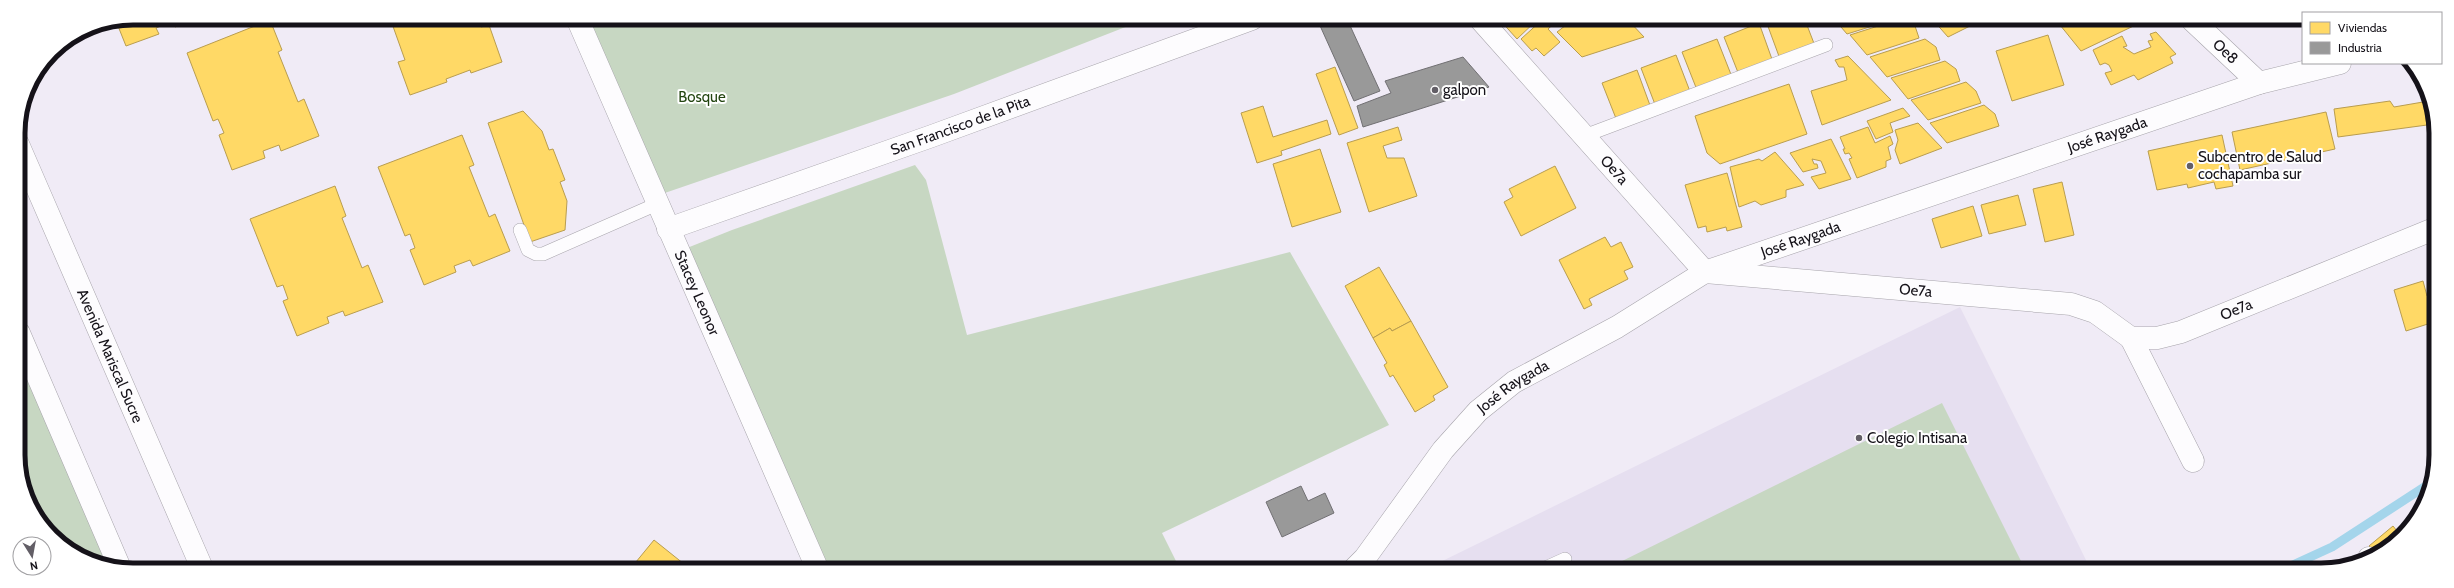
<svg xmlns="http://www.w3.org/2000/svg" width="2454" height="588" font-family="Cabin,sans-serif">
  <rect width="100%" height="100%" fill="#f0ebf6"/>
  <!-- education -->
  <path fill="#e6dff0" d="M1960,307L2091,570L1426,569Z"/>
  <!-- green -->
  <g fill="#c7d7c2">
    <path d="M584,18L1146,19L954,94L656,196Z"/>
    <path d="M915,165L926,180L967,335L1290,252L1389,425L1162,533L1180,569L822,568L677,252L732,230Z"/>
    <path d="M19,339L110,568L52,537L20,478Z"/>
    <path d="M1942,403L2025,569H1606Z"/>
  </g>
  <!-- homes -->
  <g fill="#ffd966" stroke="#b99d4f">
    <path d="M133,18H198L175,27L173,21L156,28L159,34L126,46L116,21Z"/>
    <path d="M390,18H478L481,27L489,25L502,62L471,73L470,70L446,79L447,82L410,95L398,62L405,60Z"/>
    <path d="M1499,19H1538L1517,39Z"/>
    <path d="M1543,19H1559L1548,29L1560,42L1544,56L1536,48L1532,51L1521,39Z"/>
    <path d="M1574,19L1628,20L1644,37L1582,57L1557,32Z"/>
    <path d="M270,20L282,50L278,52L298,102L304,99L319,136L281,151L279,145L263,151L265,158L232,170L219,135L224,133L218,119L213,121L187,53Z"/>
    <path d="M1649,20H1660L1653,25Z"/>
    <path d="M1769,20H1805L1815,46L1780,59L1766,21Z"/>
    <path d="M1835,20H1892L1847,34Z"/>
    <path d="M1897,20H1908L1915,26L1919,38L1867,55L1850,35Z"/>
    <path d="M1933,20H1982L1948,37Z"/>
    <path d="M2056,20H2143L2144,21L2081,51Z"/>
    <path d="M1759,23L1773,62L1739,75L1724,37Z"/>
    <path d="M2156,32L2176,54L2170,57L2173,63L2138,80L2134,75L2111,85L2105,73L2112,71L2109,65L2105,63L2100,65L2093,50L2122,36L2127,46L2123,47L2134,54L2151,47L2148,41L2153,40L2150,34Z"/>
    <path d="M2048,35L2064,85L2012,101L1996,51Z"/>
    <path d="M1717,39L1732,77L1697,90L1682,52Z"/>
    <path d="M1925,39L1936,47L1940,60L1887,77L1870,57Z"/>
    <path d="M1676,55L1691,94L1656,107L1641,68Z"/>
    <path d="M1848,56L1891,100L1822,125L1811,91L1847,80L1844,67H1839L1835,60Z"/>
    <path d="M1945,61L1956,69L1960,81L1908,99L1891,78Z"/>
    <path d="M1335,67L1358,128L1339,135L1316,74Z"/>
    <path d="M1637,70L1651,108L1617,121L1602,83Z"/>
    <path d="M1966,82L1976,91L1981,103L1928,120L1911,100Z"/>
    <path d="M1789,84L1807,134L1720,164L1707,153L1695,116Z"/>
    <path d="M2390,101L2394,107L2423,102L2427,125L2338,137L2334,109Z"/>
    <path d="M1984,105L1995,114L1999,126L1947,143L1930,123Z"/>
    <path d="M1263,106L1273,137L1327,120L1331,134L1281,151L1282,155L1257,163L1241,113Z"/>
    <path d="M1903,108L1910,116L1890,123L1893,132L1876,139L1867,121Z"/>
    <path d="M523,111L542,131L549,150L553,149L565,180L560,182L567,201L565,230L530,242L488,123Z"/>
    <path d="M2326,112L2335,149L2240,170L2232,132Z"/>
    <path d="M1918,123L1942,148L1900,164L1895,150L1898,140L1895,130Z"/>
    <path d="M1398,127L1402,140L1383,146L1387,158H1404L1417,196L1369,212L1347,143Z"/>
    <path d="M1868,127L1875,143L1890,136L1893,144L1888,147L1891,159L1886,161V167L1857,178L1849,159L1852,158L1849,153L1845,154L1843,149H1845L1840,137Z"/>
    <path d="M462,135L474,165L469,167L489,217L495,214L510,251L473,266L470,260L454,266L456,272L424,285L410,250L415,248L410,234L405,236L378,167Z"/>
    <path d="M2222,135L2233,186L2216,189L2214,182L2188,188L2187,184L2157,190L2148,151Z"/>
    <path d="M1831,139L1851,179L1819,189L1811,177L1826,173L1821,161L1812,159L1814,164H1817L1818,168L1803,172L1790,153Z"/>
    <path d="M1320,149L1341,212L1292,227L1273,164Z"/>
    <path d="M1775,152L1804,185L1786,190V197L1761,205L1755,201L1739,207L1730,167L1759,159L1762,161Z"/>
    <path d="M1555,166L1576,208L1521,236L1504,202L1513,197L1509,189Z"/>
    <path d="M1727,173L1742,227L1727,231L1726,227L1707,232L1706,226L1698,228L1685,185Z"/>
    <path d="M2062,182L2074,235L2045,242L2033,189Z"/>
    <path d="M335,186L346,216L342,218L362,268L368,265L383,302L345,316L343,311L327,317L329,323L297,336L283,301L288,299L283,285L277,287L250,219Z"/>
    <path d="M2018,195L2026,225L1989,234L1981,205Z"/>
    <path d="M1973,206L1982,236L1941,248L1932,219Z"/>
    <path d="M1605,237L1611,247L1621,242L1633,267L1624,271L1628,279L1589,299L1592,305L1584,309L1559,260Z"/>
    <path d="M1379,267L1411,321L1392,331L1390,328L1373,338L1345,286Z"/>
    <path d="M2423,281L2427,296L2434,295V322L2406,331L2394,290Z"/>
    <path d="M1411,321L1448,387L1433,396L1435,400L1415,412L1393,375L1390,377L1384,365L1387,363L1373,338L1390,328L1392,331Z"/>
    <path d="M2393,526L2401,536L2397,542L2377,554L2369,546Z"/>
    <path d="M654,540L689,568H631Z"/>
  </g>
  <!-- industry -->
  <g fill="#999" stroke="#717073">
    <path d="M1317,19H1347L1380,91L1354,101Z"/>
    <path d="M1463,57L1489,87L1363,127L1357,106L1391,93L1385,81Z"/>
    <path d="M1301,486L1308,501L1325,493L1334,513L1282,537L1266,502Z"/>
  </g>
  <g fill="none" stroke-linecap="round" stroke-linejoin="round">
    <!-- stream -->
    <path stroke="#a4d5eb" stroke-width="9" d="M2282,570L2332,547L2432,482"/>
    <defs>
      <g id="service">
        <path d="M1584,136L1826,45"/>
        <path d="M520,230L528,250L536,254H543L657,204"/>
        <path d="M1543,569L1565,559"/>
      </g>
      <g id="minor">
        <path id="s1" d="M577,18L817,568"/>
        <path id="s2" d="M1480,19L1705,272L2071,304L2095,312L2131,338H2157L2181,332L2434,229"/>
        <path id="s3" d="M2192,20L2259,83"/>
        <path id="s4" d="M668,229L932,136L1252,19"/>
        <path d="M2131,338L2193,461"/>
        <path d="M2369,558V559"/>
        <path id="s5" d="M1354,569L1365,558L1443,450L1478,411L1514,382L1617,327L1705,272L2259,83L2340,63"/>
      </g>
      <g id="primary">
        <path id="s6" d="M18,144L202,568"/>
        <path d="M19,333L120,568"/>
      </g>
    </defs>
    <!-- service casing -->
    <use href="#service" stroke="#a7a4ab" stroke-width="14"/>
    <!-- minor casing -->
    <use href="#minor" stroke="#a7a4ab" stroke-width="23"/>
    <!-- primary casing -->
    <use href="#primary" stroke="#a7a4ab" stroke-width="23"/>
    <!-- service -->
    <use href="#service" stroke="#fdfcfe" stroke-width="13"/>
    <!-- minor -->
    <use href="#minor" stroke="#fdfcfe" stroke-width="22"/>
    <!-- primary -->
    <use href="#primary" stroke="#fdfcfe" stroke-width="22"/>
  </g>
  <!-- markers -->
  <g fill="#625e66" stroke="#fff" stroke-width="1.5">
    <circle cx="1435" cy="90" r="4"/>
    <circle cx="2190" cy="166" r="4"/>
    <circle cx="1859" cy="438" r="4"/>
  </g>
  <g text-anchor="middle" stroke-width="4" stroke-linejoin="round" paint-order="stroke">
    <!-- street labels -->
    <g font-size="15" fill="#151219" stroke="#fff">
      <text dy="5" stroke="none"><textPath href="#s3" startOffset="46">Oe8</textPath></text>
      <text dy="5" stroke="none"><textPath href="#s4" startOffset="310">San Francisco de la Pita</textPath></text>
      <text dy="5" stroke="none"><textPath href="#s5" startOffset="893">José Raygada</textPath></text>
      <text dy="5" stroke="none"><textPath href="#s2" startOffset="202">Oe7a</textPath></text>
      <text dy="5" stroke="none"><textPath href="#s5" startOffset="569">José Raygada</textPath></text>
      <text dy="5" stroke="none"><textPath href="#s2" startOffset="550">Oe7a</textPath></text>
      <text dy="5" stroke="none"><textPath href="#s1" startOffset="300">Stacey Leonor</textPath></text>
      <text dy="5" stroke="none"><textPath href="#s2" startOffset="886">Oe7a</textPath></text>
      <text dy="5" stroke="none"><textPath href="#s6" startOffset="231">Avenida Mariscal Sucre</textPath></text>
      <text dy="5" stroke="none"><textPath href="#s5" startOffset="244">José Raygada</textPath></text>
    </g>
    <!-- poi labels -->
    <g font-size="15" fill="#151219" stroke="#fff" text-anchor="start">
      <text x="1443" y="95">galpon</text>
      <text x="2198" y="162">Subcentro de Salud<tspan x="2198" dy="17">cochapamba sur</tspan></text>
      <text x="1867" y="443">Colegio Intisana</text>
    </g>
    <!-- park labels -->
    <g font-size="15" fill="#234510" stroke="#fff">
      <text x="702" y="102">Bosque</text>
    </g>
  </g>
  <!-- crop -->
  <path d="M0 0H2454V588H0ZM133 25H2321A108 108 0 0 1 2429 133V455A108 108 0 0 1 2321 563H133A108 108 0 0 1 25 455V133A108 108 0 0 1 133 25Z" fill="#fff" fill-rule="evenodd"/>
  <path fill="none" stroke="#151219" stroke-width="5" d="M133 25H2321A108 108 0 0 1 2429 133V455A108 108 0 0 1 2321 563H133A108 108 0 0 1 25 455V133A108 108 0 0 1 133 25Z"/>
  <!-- legend -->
  <rect x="2302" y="12" width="140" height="52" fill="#ffffff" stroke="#a1a0a3"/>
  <rect x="2310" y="22" width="20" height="12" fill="#ffd966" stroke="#a1a0a3"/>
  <text x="2338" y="32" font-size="12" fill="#151219">Viviendas</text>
  <rect x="2310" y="42" width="20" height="12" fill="#999999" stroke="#a1a0a3"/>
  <text x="2338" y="52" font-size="12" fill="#151219">Industria</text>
  <!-- north arrow -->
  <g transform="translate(32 556) rotate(169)"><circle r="19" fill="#ffffff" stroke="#a1a0a3"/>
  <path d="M0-3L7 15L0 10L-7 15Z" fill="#625e66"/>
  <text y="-6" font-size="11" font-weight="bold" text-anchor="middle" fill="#151219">N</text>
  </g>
</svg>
